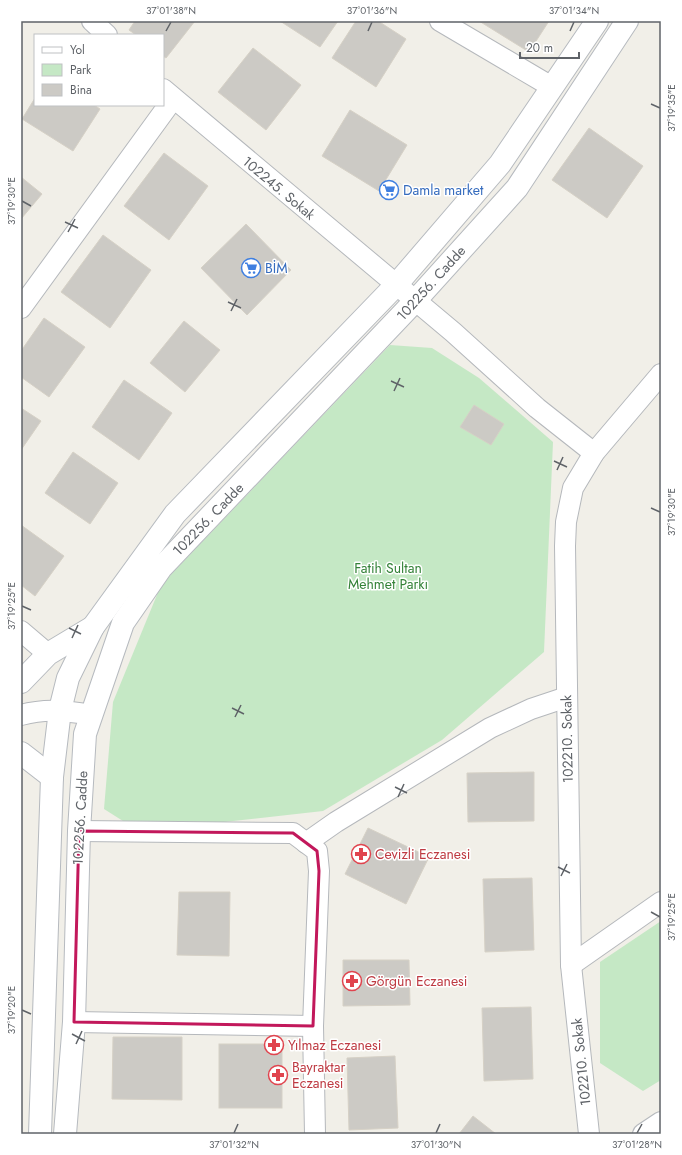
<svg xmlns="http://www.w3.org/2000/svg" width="682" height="1155" font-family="Jost,sans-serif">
  <rect width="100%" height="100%" fill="#f1efe8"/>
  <!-- green -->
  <g fill="#c5e8c5">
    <path d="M390,345L432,348L479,378L553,442L544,652L442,740L323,811L224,822L123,821L104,809L113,702L161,585Z"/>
    <path d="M661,921V1080L643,1091L600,1063V962Z"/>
  </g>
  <!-- building -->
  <g fill="#cccac5" stroke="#d6d1c6">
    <path d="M135,21H195L166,58L163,56V35H136L129,30Z"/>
    <path d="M280,21H338L320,47Z"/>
    <path d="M356,21H378L406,39L376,87L332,58Z"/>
    <path d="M479,21H549L529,52Z"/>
    <path d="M253,48L301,85L266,130L218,92Z"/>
    <path d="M35,98V105H94L100,109L73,151L22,119Z"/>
    <path d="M350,110L407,145L379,191L322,156Z"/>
    <path d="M589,128L643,166L607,218L552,180Z"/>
    <path d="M164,153L208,186L169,240L124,206Z"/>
    <path d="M21,177L42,194L21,219Z"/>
    <path d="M246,224L291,270L247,315L201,268Z"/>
    <path d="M103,235L151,270L110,328L61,292Z"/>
    <path d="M44,318L85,347L49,397L21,377V351Z"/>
    <path d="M184,321L220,350L185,392L150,363Z"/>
    <path d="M124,380L172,413L139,460L92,427Z"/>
    <path d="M474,405L504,424L491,445L460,427Z"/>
    <path d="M21,408L41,421L21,450Z"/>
    <path d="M73,452L118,483L90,524L45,493Z"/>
    <path d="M21,525L64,556L35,596L21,585Z"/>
    <path d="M534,772V821L468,822L467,773Z"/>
    <path d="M368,828L429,857L406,904L345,874Z"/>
    <path d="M532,878L534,950L485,952L483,879Z"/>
    <path d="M179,892H230L229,956L177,955Z"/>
    <path d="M343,960H409L410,1005L343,1006Z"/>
    <path d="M531,1007L533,1079L484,1081L482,1008Z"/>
    <path d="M113,1037H182V1100L112,1099Z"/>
    <rect x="219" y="1044" width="63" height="64"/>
    <path d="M395,1056L398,1128L349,1130L347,1058Z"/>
    <path d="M473,1116L496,1134H459Z"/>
  </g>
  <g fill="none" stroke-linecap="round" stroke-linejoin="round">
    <defs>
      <g id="street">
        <path d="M92,21L107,35"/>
        <path d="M440,21L552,87"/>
        <path d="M163,89L453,332L537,408L594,453"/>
        <path d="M21,308L173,99"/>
        <path d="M21,631L48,654"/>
        <path d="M21,715C47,708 66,711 92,715"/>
        <path d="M79,831L293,833L317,851L319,871L313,1026L315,1134"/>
        <path d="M306,843L336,822L490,728L531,709L567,697"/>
        <path d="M571,965L661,902"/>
        <path d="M74,1022L313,1026"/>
        <path d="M589,1134L571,965L565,546L566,522L573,488L594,453L661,374"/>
        <path d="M643,1134L661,1122"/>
      </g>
      <g id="secondary">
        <path d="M21,682L48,654L93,627"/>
        <path d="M21,753L52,777"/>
        <path d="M40,1134L52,777L60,710L68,678L93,627L175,514L396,285L500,164L597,21"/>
        <path d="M65,1134L74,1022L79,831L85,734L123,623L161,568L415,301L517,188L627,21"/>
      </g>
    </defs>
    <!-- street casing -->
    <use href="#street" stroke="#b5b8bc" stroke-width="22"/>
    <!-- secondary casing -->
    <use href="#secondary" stroke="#b6babf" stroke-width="24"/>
    <!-- street -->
    <use href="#street" stroke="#fff" stroke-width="20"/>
    <!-- secondary -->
    <use href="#secondary" stroke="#fff" stroke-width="22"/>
  </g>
  <!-- marked area -->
  <path fill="none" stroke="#c2185b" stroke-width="3" stroke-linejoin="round" d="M79,831L293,833L317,851L319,871L313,1026L74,1022Z"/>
  <!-- ticks -->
  <path fill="none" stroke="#5f6368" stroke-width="1.5" d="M166,31L171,22M368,31L372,22M570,31L574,22M651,104L660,108M22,201L31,206M65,222L78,228M68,232L75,219M228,302L241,308M231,311L237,299M391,381L404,387M394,391L400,378M554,461L567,467M557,470L563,457M651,508L660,512M22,606L31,610M69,628L81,634M72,638L78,625M232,708L244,714M235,717L241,705M395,787L407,793M398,797L404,784M558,867L570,873M561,876L567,864M651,912L660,917M22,1010L31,1014M72,1034L85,1041M76,1044L82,1031M234,1133L238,1124M436,1133L440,1124M637,1133L642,1124"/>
  <!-- icons -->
  <defs>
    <symbol id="supermarket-ring" viewBox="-11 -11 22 22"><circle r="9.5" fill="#fff" stroke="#3f7fe0" stroke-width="1.5"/><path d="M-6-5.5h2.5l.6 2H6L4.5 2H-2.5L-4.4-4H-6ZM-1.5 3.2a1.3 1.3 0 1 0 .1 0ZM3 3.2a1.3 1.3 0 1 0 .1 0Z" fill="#3f7fe0"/></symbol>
    <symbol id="pharmacy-ring" viewBox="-11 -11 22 22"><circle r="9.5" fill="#fff" stroke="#e0444e" stroke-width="1.5"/><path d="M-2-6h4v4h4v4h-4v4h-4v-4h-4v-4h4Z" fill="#e0444e"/></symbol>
  </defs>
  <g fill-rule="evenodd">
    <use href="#supermarket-ring" x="378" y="179" width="22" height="22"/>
    <use href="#supermarket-ring" x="240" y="257" width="22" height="22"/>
    <use href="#pharmacy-ring" x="350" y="843" width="22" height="22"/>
    <use href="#pharmacy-ring" x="341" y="970" width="22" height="22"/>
    <use href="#pharmacy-ring" x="263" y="1034" width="22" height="22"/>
    <use href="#pharmacy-ring" x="267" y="1064" width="22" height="22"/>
  </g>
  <g text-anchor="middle" stroke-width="3" stroke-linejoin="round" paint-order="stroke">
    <!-- street labels -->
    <g font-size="14" fill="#5f6368" stroke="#fff">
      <text transform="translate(279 188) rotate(40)" y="5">102245. Sokak</text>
      <text transform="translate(431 283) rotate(-48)" y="5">102256. Cadde</text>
      <text transform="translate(208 519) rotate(-46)" y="5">102256. Cadde</text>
      <text transform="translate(567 739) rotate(-91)" y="5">102210. Sokak</text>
      <text transform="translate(80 818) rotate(-87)" y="5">102256. Cadde</text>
      <text transform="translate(581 1062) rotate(-96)" y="5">102210. Sokak</text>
    </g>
    <!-- shop labels -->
    <g font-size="14" fill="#366cbe" stroke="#fff" text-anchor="start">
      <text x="403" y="195">Damla market</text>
      <text x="265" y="273">BİM</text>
    </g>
    <!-- park labels -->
    <g font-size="14" fill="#348238" stroke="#fff">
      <text x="388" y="573">Fatih Sultan<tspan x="388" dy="16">Mehmet Parkı</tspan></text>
    </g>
    <!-- health labels -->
    <g font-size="14" fill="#be3a42" stroke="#fff" text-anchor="start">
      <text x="375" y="859">Cevizli Eczanesi</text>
      <text x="366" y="986">Görgün Eczanesi</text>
      <text x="288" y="1050">Yılmaz Eczanesi</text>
      <text x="292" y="1072">Bayraktar<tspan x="292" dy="16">Eczanesi</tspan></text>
    </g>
  </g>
  <!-- border -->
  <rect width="682" height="1155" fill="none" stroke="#ffffff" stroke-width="44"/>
  <!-- legend -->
  <rect x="34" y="34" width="130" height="72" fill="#ffffff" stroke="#bfc1c3"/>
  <rect x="42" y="47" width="20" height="6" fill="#ffffff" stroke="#bfc1c3"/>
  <text x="70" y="54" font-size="12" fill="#5f6368">Yol</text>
  <rect x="42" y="64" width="20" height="12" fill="#c5e8c5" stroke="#bfc1c3"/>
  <text x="70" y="74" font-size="12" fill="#5f6368">Park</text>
  <rect x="42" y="84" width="20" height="12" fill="#cccac5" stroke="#bfc1c3"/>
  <text x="70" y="94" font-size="12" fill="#5f6368">Bina</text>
  <!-- scale -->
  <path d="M520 52v6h59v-6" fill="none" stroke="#5f6368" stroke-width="2"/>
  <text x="526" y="52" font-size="12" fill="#5f6368" stroke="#ffffff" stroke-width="3" paint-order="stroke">20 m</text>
  <rect x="22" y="22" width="638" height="1111" fill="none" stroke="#5f6368" stroke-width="1.5"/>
  <g font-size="10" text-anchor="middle" fill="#5f6368">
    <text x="171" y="14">37°01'38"N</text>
    <text x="372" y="14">37°01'36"N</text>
    <text x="574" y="14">37°01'34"N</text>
    <text transform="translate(671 108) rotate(-90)" y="4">37°19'35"E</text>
    <text transform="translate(11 201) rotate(-90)" y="4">37°19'30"E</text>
    <text transform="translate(671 512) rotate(-90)" y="4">37°19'30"E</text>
    <text transform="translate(11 606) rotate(-90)" y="4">37°19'25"E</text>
    <text transform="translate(671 917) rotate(-90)" y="4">37°19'25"E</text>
    <text transform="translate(11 1010) rotate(-90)" y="4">37°19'20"E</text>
    <text x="234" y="1148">37°01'32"N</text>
    <text x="436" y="1148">37°01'30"N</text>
    <text x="637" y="1148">37°01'28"N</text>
  </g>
</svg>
